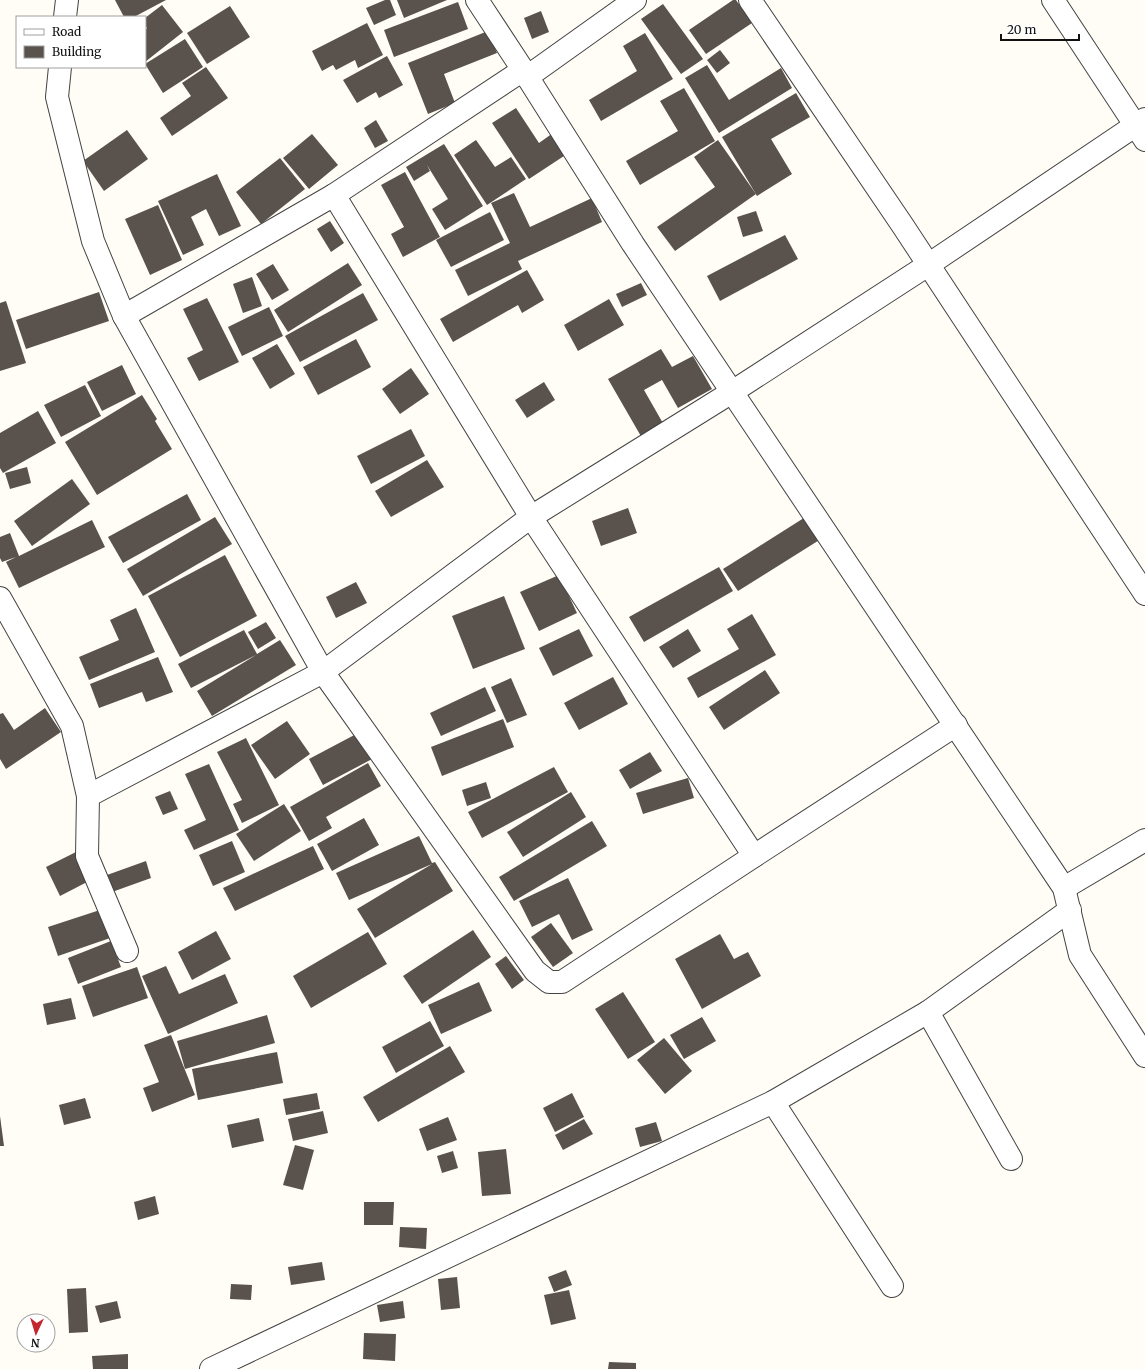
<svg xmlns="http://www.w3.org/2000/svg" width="1145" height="1369" font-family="Merriweather,serif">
  <rect width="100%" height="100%" fill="#fffdf5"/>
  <!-- building -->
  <g fill="#5a524d">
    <path d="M115,0H166L134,17H124Z"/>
    <path d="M385,0H390L396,15L374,25L366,8Z"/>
    <path d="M397,0H447L404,18Z"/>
    <path d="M733,0H736L752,23L706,54L689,30Z"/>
    <path d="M458,2L468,29L394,57L384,30Z"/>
    <path d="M663,4L703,59L681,74L641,19Z"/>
    <path d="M162,5L183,32L145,62V30L147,28L145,25V18Z"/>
    <path d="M230,6L250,37L207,64L187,33Z"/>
    <path d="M541,11L549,32L532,39L524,18Z"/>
    <path d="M367,23L383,55L358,68L355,60L336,70L333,65L322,71L312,51Z"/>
    <path d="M488,31L497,53L444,74L455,103L428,114L408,63Z"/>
    <path d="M645,33L673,79L601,121L589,100L637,71L623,46Z"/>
    <path d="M185,39L203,67L163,93L145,64Z"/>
    <path d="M720,50L730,63L717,73L707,60Z"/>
    <path d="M387,56L403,85L379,98L376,92L357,103L343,80Z"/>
    <path d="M707,65L729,100L781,68L792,88L719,133L685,78Z"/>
    <path d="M206,67L228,98L172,136L160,118L191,96L182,83Z"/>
    <path d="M684,88L715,141L640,185L626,161L678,131L660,101Z"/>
    <path d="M796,93L810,117L771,139L792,174L757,196L722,137Z"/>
    <path d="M516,108L539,143L553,133L567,154L529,179L492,123Z"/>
    <path d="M376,120L388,141L375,148L364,128Z"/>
    <path d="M127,130L148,159L104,191L83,161Z"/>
    <path d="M312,134L338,165L309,189L283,158Z"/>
    <path d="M476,140L495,167L511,157L526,179L487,205L454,155Z"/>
    <path d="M718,140L756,194L675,251L657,227L715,187L694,157Z"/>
    <path d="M444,144L483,206L445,230L432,209L448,199L427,165L430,171L414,181L406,167Z"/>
    <path d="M280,158L305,189L261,224L236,192Z"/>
    <path d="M405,172L440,237L403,257L391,234L404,227L381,185Z"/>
    <path d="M217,174L241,226L219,236L206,209L191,217L204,245L183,255L158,201Z"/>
    <path d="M514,193L530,227L592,198L602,222L518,261L522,269L468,296L455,270L510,243L491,203Z"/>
    <path d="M158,205L182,260L150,275L125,219Z"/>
    <path d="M756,211L763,231L743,237L737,217Z"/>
    <path d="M490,212L504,240L451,267L436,240Z"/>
    <path d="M330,221L344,243L331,252L317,229Z"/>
    <path d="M785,235L798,259L720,301L707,276Z"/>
    <path d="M348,263L362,285L288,332L274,310Z"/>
    <path d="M273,264L289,290L272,300L256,274Z"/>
    <path d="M527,270L544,300L522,313L518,305L453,342L440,319Z"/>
    <path d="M252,277L262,306L243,313L233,284Z"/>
    <path d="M641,283L647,295L622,307L616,294Z"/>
    <path d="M99,292L109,321L26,349L16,320Z"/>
    <path d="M363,293L378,320L300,362L285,336Z"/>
    <path d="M207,298L239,362L199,381L187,358L203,350L183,309Z"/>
    <path d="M609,299L624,325L578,351L564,325Z"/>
    <path d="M6,301L26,363L0,371V303Z"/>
    <path d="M269,307L283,336L242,356L228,327Z"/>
    <path d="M356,339L371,367L318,395L303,367Z"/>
    <path d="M277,344L295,374L270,389L252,358Z"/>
    <path d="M661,349L672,367L693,356L712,389L678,408L662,380L644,390L664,425L642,438L608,379Z"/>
    <path d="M122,365L136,394L102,411L87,382Z"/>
    <path d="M411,368L429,394L400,414L382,389Z"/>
    <path d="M544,382L555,400L527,418L515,400Z"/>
    <path d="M85,385L101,416L61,437L44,405Z"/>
    <path d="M142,395L157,419L155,421L172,449L97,495L65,442Z"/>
    <path d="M38,411L56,443L3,473L0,468V433Z"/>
    <path d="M411,429L425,456L371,484L357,456Z"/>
    <path d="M427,460L444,487L391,517L375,491Z"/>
    <path d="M27,467L31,483L10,489L5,473Z"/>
    <path d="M72,479L90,504L32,546L14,521Z"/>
    <path d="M187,494L201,520L123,563L108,537Z"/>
    <path d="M628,508L637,533L601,546L592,521Z"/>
    <path d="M807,516L821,539L738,591L723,569Z"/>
    <path d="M215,517L232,544L143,596L127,569Z"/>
    <path d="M92,520L105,547L19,588L6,562L16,557L2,562L0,558V537L10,533L19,556Z"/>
    <path d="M225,555L257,616L180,657L148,596Z"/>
    <path d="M719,567L733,591L644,642L629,617Z"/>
    <path d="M559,575L577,613L539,631L520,592Z"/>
    <path d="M356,582L367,603L336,618L326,597Z"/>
    <path d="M504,596L525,649L473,669L452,616Z"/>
    <path d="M136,608L155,652L89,680L79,657L119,640L110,620Z"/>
    <path d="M752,614L776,655L698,698L687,678L739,649L727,629Z"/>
    <path d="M266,622L276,638L258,649L248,632Z"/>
    <path d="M579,629L593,656L553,676L539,648Z"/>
    <path d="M688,629L701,651L673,668L659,647Z"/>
    <path d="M244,630L257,654L280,640L296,665L212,716L197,691L256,655L191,688L178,664Z"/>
    <path d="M158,657L173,692L146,702L142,692L99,708L90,684Z"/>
    <path d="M765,670L780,693L724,730L709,707Z"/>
    <path d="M613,677L628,704L579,730L564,703Z"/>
    <path d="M511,678L527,715L507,723L491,687Z"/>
    <path d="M485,687L496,711L441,736L430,713Z"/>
    <path d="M45,708L61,732L6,769L0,759V714L3,713L14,730Z"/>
    <path d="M503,719L514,747L442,776L431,747Z"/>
    <path d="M287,721L310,754L275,779L251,745Z"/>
    <path d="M360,732L374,758L323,785L309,759Z"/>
    <path d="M246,738L279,805L242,823L233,804L242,800L217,752Z"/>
    <path d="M650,752L662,771L630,789L619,770Z"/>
    <path d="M368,763L381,786L326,817L332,828L309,841L290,807Z"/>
    <path d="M209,764L239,830L194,850L184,830L206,820L185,774Z"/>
    <path d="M554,767L568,792L482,838L468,812Z"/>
    <path d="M688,778L694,798L643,814L636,793Z"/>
    <path d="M486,782L491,798L467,806L462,790Z"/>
    <path d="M170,791L178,809L163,815L155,797Z"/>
    <path d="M571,792L586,817L523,857L507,832Z"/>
    <path d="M284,804L301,831L254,861L236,834Z"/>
    <path d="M364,818L379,845L332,871L317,844Z"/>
    <path d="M592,821L607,846L514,901L499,877Z"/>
    <path d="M419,836L432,863L435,862L453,891L375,938L357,909L432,864L349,900L336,873Z"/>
    <path d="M232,841L245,872L213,886L199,855Z"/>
    <path d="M313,846L324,869L235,911L223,888Z"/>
    <path d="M76,852L89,881L60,896L46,867Z"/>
    <path d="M146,861L151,878L112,892L107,875Z"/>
    <path d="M568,878L593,930L572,940L559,914L532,927L519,901Z"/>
    <path d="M103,909L113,937L58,956L48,927Z"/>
    <path d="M551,923L573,953L553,967L531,937Z"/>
    <path d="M473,930L491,957L422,1004L403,976Z"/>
    <path d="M216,931L231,959L192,980L178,952Z"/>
    <path d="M368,932L387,964L311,1008L293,976Z"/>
    <path d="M720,934L734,959L748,952L761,976L702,1009L675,959Z"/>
    <path d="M111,941L121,967L78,984L68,958Z"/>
    <path d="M506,956L524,980L512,989L495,964Z"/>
    <path d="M166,966L179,994L225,974L238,1003L168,1034L142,976Z"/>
    <path d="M137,967L148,998L93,1017L82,986Z"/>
    <path d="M479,982L492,1011L441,1034L428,1005Z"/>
    <path d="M623,992L655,1042L628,1059L595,1009Z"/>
    <path d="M71,998L76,1019L47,1025L43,1004Z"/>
    <path d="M267,1015L275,1043L185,1069L177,1041Z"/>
    <path d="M702,1017L716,1041L684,1059L670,1035Z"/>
    <path d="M430,1021L444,1046L396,1073L382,1047Z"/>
    <path d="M171,1035L195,1095L152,1112L143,1088L159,1082L144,1045Z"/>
    <path d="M664,1038L692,1071L665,1094L637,1060Z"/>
    <path d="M450,1046L465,1072L378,1122L363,1097Z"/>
    <path d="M277,1052L283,1083L198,1100L192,1069Z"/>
    <path d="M317,1093L320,1109L286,1115L283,1099Z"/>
    <path d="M572,1093L584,1117L555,1132L543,1108Z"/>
    <path d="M85,1098L91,1118L64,1125L59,1105Z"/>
    <path d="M323,1111L328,1133L293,1141L288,1119Z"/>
    <path d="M0,1116L4,1146H0Z"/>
    <path d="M448,1117L457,1140L427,1151L419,1129Z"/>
    <path d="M259,1118L264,1141L232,1148L227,1125Z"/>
    <path d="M584,1119L593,1134L563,1150L555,1135Z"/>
    <path d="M656,1122L662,1141L640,1147L635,1128Z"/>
    <path d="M295,1145L314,1150L303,1190L283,1185Z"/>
    <path d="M506,1149L511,1194L482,1196L478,1152Z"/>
    <path d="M453,1151L458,1168L442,1173L437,1156Z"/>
    <path d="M155,1196L159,1214L138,1220L134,1202Z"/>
    <path d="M364,1202H394L393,1225H364Z"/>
    <path d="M400,1227L427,1228L426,1249L399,1247Z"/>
    <path d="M322,1262L325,1280L291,1285L288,1267Z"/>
    <path d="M566,1270L572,1285L554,1292L548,1277Z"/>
    <path d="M457,1277L460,1308L441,1310L438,1279Z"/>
    <path d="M231,1284L252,1285L251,1300L230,1299Z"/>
    <path d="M86,1288L88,1332L69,1333L67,1289Z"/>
    <path d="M569,1290L576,1319L551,1325L544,1295Z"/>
    <path d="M117,1301L121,1318L100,1323L95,1306Z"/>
    <path d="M403,1301L405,1318L380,1322L377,1305Z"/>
    <path d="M364,1333L396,1334L395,1361L363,1359Z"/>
    <path d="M128,1354V1369H93L92,1356Z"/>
    <path d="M609,1362L636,1363V1369H608Z"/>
  </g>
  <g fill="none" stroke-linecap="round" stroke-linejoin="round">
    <defs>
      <g id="minor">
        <path d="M477,0L523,70L633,244L1064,888L1080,955L1145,1056"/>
        <path d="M750,0L903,226L1145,594"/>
        <path d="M1053,0L1145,140"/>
        <path d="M65,17L67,0"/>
        <path d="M60,67L57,97L93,241L124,316L323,672L535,971L549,982H562L754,856"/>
        <path d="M527,77L635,0"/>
        <path d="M334,195L531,517L754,856L956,725"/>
        <path d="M124,316L334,195L523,70"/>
        <path d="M0,598L72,726L88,796L87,856L127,951"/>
        <path d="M88,796L323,672L531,517L732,392L928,265L1145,119"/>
        <path d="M1064,888L1145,840"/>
        <path d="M1011,1159L928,1012L1070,910"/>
        <path d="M892,1286L773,1102L928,1012"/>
        <path d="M211,1369L773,1102"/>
      </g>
    </defs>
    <!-- minor casing -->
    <use href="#minor" stroke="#444" stroke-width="24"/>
    <!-- minor -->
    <use href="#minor" stroke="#fff" stroke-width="22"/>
  </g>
  <!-- legend -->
  <rect x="16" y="16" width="130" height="52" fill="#ffffff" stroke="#a0a0a0"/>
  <rect x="24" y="29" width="20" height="6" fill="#ffffff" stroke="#a0a0a0"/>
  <text x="52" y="36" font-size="12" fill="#111111">Road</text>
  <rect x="24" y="46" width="20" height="12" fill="#5a524d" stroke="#a0a0a0"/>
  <text x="52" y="56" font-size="12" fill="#111111">Building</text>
  <!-- north arrow -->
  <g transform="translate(36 1333) rotate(184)"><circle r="19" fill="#ffffff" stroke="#a0a0a0"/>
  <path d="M0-3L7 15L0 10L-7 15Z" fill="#c4262e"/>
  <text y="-6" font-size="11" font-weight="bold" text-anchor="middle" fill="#111111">N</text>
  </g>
  <!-- scale -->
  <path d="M1001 34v6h78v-6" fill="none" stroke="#111111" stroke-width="2"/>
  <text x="1007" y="34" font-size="12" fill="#111111" stroke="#ffffff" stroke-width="3" paint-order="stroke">20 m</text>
</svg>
